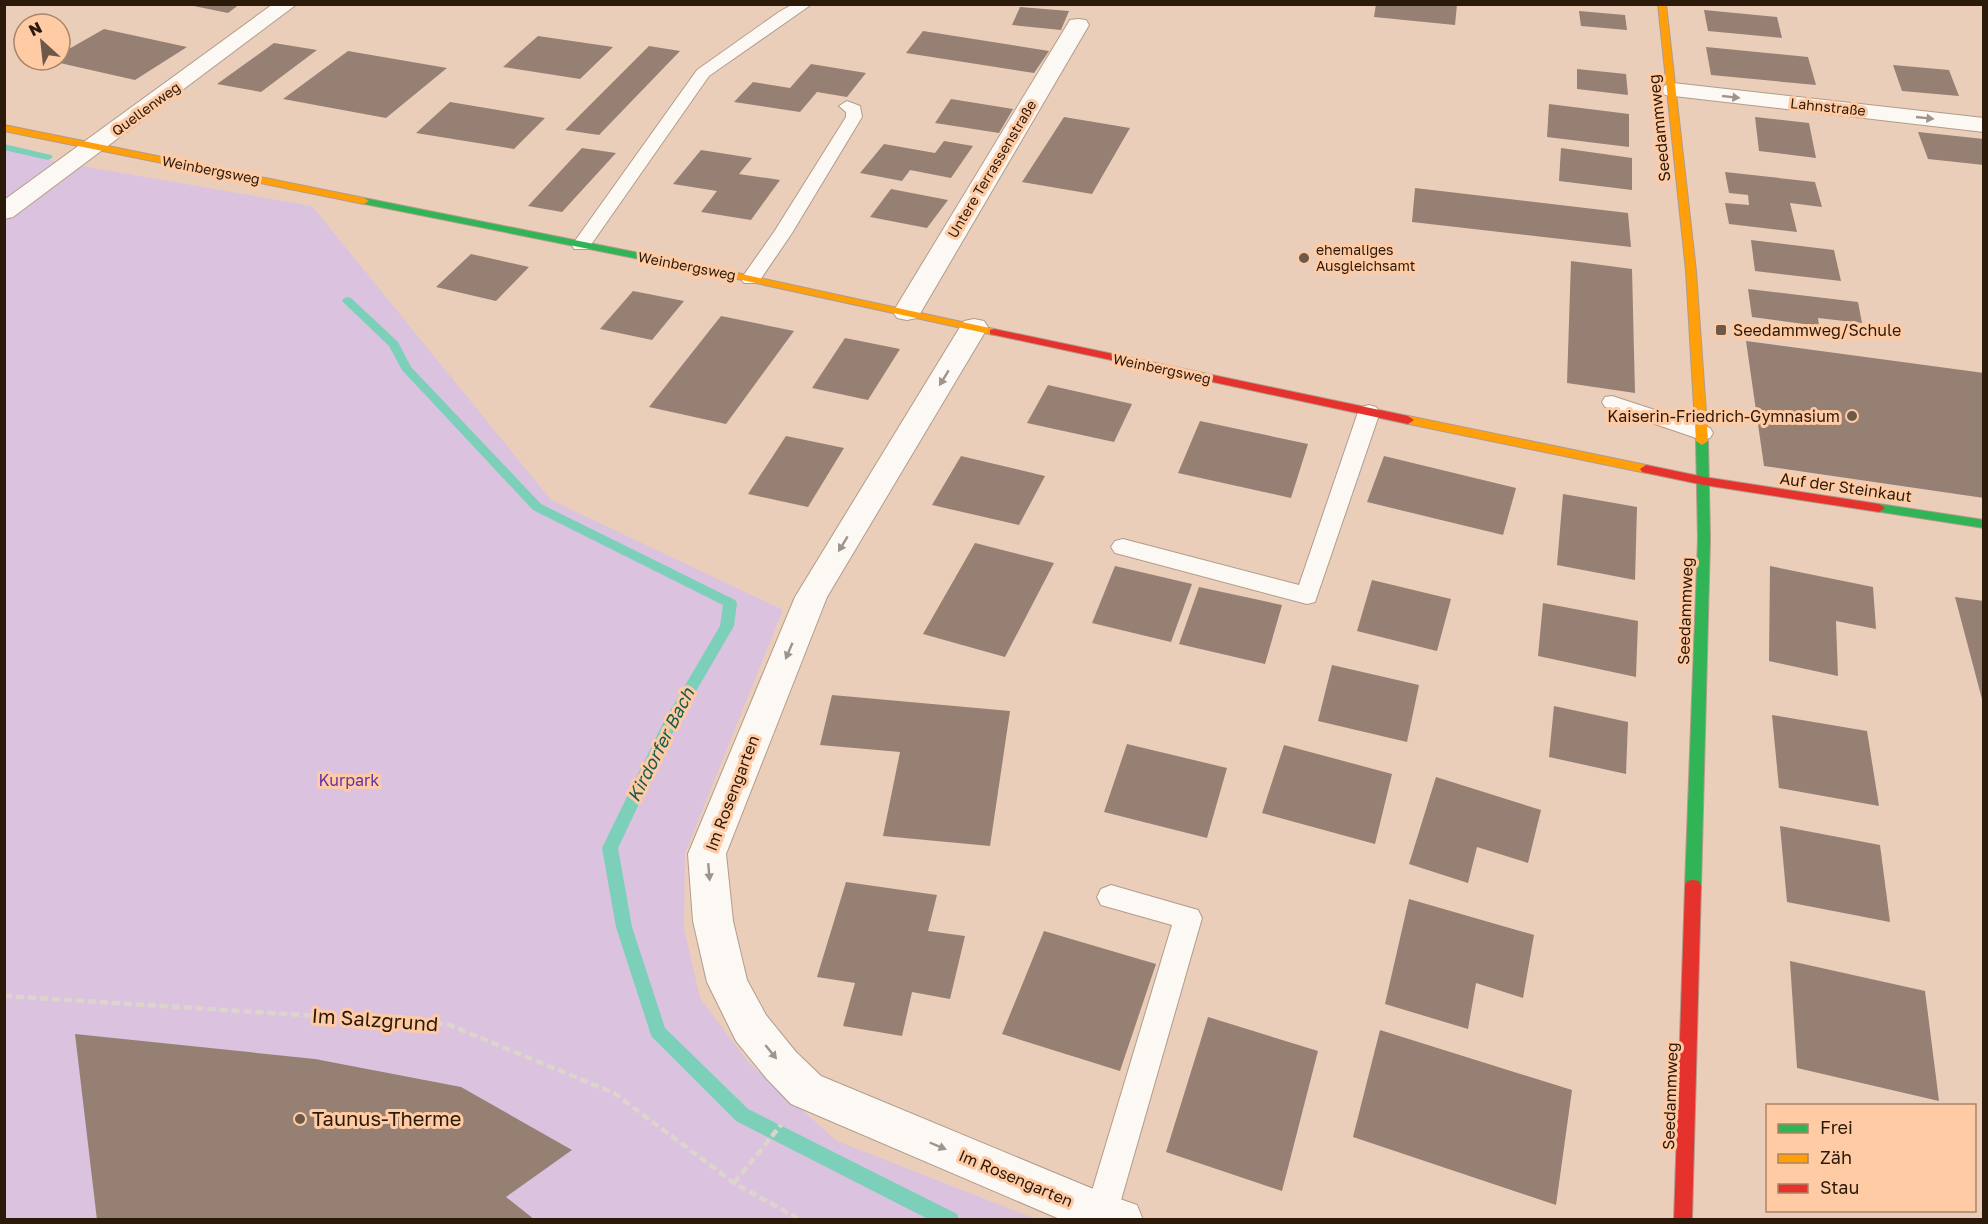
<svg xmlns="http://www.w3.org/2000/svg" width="1988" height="1224" font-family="'Golos Text',sans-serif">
  <rect width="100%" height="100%" fill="#eaceb9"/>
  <!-- green -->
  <path fill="#dbc2df" d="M4,149L53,161L312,206L551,500L783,610L685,853L684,928L700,998L749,1063L837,1141L1036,1219H5Z"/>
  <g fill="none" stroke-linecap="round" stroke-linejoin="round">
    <!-- stream -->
    <g fill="#7ccfb8" fill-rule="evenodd">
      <path d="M4,144L51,155L53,157L48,160L4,150Z"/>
      <path d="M347,297L351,298L398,342L411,367L541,504L735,600L737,603L734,626L678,722L618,848L632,927L665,1028L748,1109L957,1214L959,1220H930L736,1121L652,1037L650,1032L616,927L602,848L664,721L720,626L723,605L533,510L402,370L389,346L343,302L342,300Z"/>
    </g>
  </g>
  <!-- building -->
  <g fill="#968073">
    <path d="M184,4H240L228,13Z"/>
    <path d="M1376,4H1457L1455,25L1374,17Z"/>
    <path d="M1020,7L1069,11L1061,30L1012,25Z"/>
    <path d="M1704,10L1777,17L1782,38L1708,31Z"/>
    <path d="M1579,11L1625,15L1627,30L1581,26Z"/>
    <path d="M104,29L187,47L135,80L51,61L60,60V54Z"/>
    <path d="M923,31L1049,51L1034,73L906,53Z"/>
    <path d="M538,36L613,47L580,79L503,67Z"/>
    <path d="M274,43L317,50L261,92L217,84Z"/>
    <path d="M649,46L680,51L599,135L565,130Z"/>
    <path d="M1706,47L1808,57L1816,85L1711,75Z"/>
    <path d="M348,51L447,68L386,118L283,99Z"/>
    <path d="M811,64L866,73L847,97L817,92L800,112L734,102L753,82L790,88Z"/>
    <path d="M1893,65L1949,70L1959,96L1902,91Z"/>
    <path d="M1577,69L1626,74L1628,95L1577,89Z"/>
    <path d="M951,99L1013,109L999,133L935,123Z"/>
    <path d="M450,102L545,118L514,149L416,133Z"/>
    <path d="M1549,104L1629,114V147L1547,137Z"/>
    <path d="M1064,117L1130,128L1092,194L1022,182Z"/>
    <path d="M1755,117L1809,123L1816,158L1759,151Z"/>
    <path d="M1918,132L1984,139V165L1928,159Z"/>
    <path d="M944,141L973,146L951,178L910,170L902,181L860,173L884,144L935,153Z"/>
    <path d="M582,148L616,153L562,212L528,206Z"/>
    <path d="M1561,148L1632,158V190L1559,181Z"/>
    <path d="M701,150L752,158L739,174L780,180L751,220L701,212L717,191L673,184Z"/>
    <path d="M1725,172L1815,182L1822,207L1790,203L1797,232L1729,224L1725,203L1749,205L1748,195L1729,193Z"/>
    <path d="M1415,188L1628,213L1631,247L1412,222Z"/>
    <path d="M891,189L948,200L927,228L870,217Z"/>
    <path d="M1751,240L1834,250L1841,281L1755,271Z"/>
    <path d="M471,254L529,267L496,301L436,287Z"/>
    <path d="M1571,261L1632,269L1635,393L1567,383Z"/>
    <path d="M1748,289L1858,302L1862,323L1818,318L1819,326L1752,317Z"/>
    <path d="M633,291L684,301L652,340L600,329Z"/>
    <path d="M721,316L794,331L726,424L649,407Z"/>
    <path d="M845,338L900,349L868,400L812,388Z"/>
    <path d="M1746,341L1984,373V498L1764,466Z"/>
    <path d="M1048,385L1132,404L1114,442L1027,423Z"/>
    <path d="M1200,421L1308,444L1291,498L1178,473Z"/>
    <path d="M786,436L844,448L808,507L748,494Z"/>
    <path d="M961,456L1045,476L1019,525L932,505Z"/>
    <path d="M1384,456L1516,488L1503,535L1367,502Z"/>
    <path d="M1563,494L1637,507L1635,580L1557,565Z"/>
    <path d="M975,543L1054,563L1005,657L923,634Z"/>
    <path d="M1115,566L1192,584L1171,642L1092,623Z"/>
    <path d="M1770,566L1873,587L1876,629L1836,621L1838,676L1769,661Z"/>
    <path d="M1372,580L1451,599L1437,651L1357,631Z"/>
    <path d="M1199,587L1282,605L1265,664L1179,644Z"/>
    <path d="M1955,597L1984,601V703H1983Z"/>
    <path d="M1543,603L1638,621L1636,677L1538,656Z"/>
    <path d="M1332,665L1419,685L1407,742L1318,721Z"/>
    <path d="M832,695L1010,711L990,846L883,836L900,752L820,745Z"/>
    <path d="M1554,706L1628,722L1626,774L1549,757Z"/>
    <path d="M1772,715L1867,731L1879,806L1779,788Z"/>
    <path d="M1127,744L1227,768L1207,838L1104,812Z"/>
    <path d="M1284,745L1392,774L1375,844L1262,813Z"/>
    <path d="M1436,777L1541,810L1528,863L1477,847L1468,883L1409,864Z"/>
    <path d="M1780,826L1880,845L1890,922L1787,902Z"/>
    <path d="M846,882L937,895L928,931L965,936L950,999L912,992L902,1036L843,1026L855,983L817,977Z"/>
    <path d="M1409,899L1534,935L1523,998L1476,983L1468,1029L1385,1004Z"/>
    <path d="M1044,931L1156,964L1120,1071L1002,1034Z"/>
    <path d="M1790,961L1925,991L1939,1101L1797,1068Z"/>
    <path d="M1208,1017L1318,1051L1282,1191L1166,1152Z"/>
    <path d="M1380,1030L1572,1090L1556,1205L1353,1137Z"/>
    <path d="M75,1034L315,1059L461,1087L572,1150L506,1197L535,1220H97Z"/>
  </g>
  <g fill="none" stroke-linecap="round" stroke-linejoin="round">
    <defs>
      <g id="lane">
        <path d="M793,4H812L709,76L588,249H574L572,245L697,70L779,12Z"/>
        <path d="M847,101L860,106L862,117L792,233L758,283H744L741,279L774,232L846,117V112L839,106Z"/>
        <path d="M1612,396L1710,428L1713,433L1710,438L1702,440L1605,407L1602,402L1605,397Z"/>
        <path d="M1369,405L1376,407L1380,412L1315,602L1307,604L1123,555L1115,553L1111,547L1115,541L1123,539L1299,585L1358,412L1362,407Z"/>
        <path d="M1111,885L1198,910L1202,918L1117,1214L1115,1220H1087L1085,1214L1172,925L1101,905L1097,897L1101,889Z"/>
      </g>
      <g id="street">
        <path d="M273,4H297L13,217L4,219V200Z"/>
        <path d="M1078,19L1086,20L1089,25L921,312L917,318L907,320L897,318L893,312L1067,25L1070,20Z"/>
        <path d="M1673,83L1984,118V132L1665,95L1662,90L1665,85Z"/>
        <path d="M974,319L984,321L988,327L827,597L726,854L733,921L747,980L766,1015L796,1052L821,1076L1103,1193L1137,1205L1143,1220H1062L791,1104L766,1078L736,1041L707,982L693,921L688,854L795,597L960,327L964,321Z"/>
      </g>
      <g id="fast">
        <path d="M364,198L714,268L719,271L714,274L360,203V199Z"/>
        <path d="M1702,437L1708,441L1710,539L1701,886L1699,891L1693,892L1687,891L1685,886L1698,539L1696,441Z"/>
        <path d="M1879,504L1984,520V528L1875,511L1873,508Z"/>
      </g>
      <g id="slow">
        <path d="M1658,4H1666L1696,271L1708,441L1702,445L1696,441L1686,271Z"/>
        <path d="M4,125L364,198L369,201L364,204L4,131Z"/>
        <path d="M714,268L994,329L1000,332L994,335L710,273L709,271Z"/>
        <path d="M1408,416L1646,465L1652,469L1646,473L1404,423L1402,420L1404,417Z"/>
      </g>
      <g id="jam">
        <path d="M994,329L1408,416L1414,420L1408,424L990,334V330Z"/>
        <path d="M1646,465L1704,477L1879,504L1885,508L1879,512L1704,485L1642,472L1640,469Z"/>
        <path d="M1693,880L1699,881L1701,886L1692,1220H1674L1685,886L1687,881Z"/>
      </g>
    </defs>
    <!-- lane casing -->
    <use href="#lane" stroke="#b19c8b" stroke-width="2"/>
    <!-- street casing -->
    <use href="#street" stroke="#b19c8b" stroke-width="2"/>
    <!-- fast casing -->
    <use href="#fast" stroke="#b19c8b" stroke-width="2"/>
    <!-- slow casing -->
    <use href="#slow" stroke="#b19c8b" stroke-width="2"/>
    <!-- jam casing -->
    <use href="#jam" stroke="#b19c8b" stroke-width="2"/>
    <!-- path -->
    <g stroke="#ddd4cd" stroke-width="4.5" stroke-dasharray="8 4" stroke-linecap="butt">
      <path d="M4,996L447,1024L614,1093L734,1183L801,1220"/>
      <path d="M734,1183L781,1125"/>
    </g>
    <!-- lane -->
    <use href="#lane" fill="#fcf8f4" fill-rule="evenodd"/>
    <!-- street -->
    <use href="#street" fill="#fcf8f4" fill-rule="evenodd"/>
    <!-- fast -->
    <use href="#fast" fill="#30b455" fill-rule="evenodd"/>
    <!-- slow -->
    <use href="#slow" fill="#ff9f0a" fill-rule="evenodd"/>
    <!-- jam -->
    <use href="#jam" fill="#e5322d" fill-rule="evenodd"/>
  </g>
  <!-- one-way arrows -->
  <defs><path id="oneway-solid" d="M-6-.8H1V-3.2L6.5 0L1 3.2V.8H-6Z" transform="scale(1.5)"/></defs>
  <g fill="#9e948b">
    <use href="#oneway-solid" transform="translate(1731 97) rotate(6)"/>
    <use href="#oneway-solid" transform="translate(1925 118) rotate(6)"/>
    <use href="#oneway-solid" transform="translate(944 378) rotate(121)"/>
    <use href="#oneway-solid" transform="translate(843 544) rotate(121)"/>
    <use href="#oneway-solid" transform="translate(789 651) rotate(113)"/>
    <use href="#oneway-solid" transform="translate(709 872) rotate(85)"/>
    <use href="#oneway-solid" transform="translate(771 1052) rotate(51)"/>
    <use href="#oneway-solid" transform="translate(938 1146) rotate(23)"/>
  </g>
  <!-- markers -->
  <g fill="#6e5847" stroke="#ffcba4" stroke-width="2">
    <circle cx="1304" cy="258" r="6"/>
    <rect x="1715" y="324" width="12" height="12" rx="3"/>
    <circle cx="1852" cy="416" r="6"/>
    <circle cx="300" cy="1119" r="6"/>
  </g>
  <g text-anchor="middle" stroke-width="6" stroke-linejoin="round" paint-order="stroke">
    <!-- far-street labels -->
    <g font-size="14" fill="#2b190a" stroke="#ffcba4">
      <text transform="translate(1828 107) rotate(6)" y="5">Lahnstraße</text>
      <text transform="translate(146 109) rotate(-36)" y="5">Quellenweg</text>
      <text transform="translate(992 169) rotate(-59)" y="5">Untere Terrassenstraße</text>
      <text transform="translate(211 170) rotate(11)" y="5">Weinbergsweg</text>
      <text transform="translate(687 266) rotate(11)" y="5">Weinbergsweg</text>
      <text transform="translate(1162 369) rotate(12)" y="5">Weinbergsweg</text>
    </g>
    <!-- far-poi labels -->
    <g font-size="14" fill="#2b190a" stroke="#ffcba4" text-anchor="start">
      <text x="1316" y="255">ehemaliges<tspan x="1316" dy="16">Ausgleichsamt</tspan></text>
    </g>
    <!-- street labels -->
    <g font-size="16" fill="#2b190a" stroke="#ffcba4">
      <text transform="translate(1659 128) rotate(-96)" y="6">Seedammweg</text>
      <text transform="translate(1846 487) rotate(8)" y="6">Auf der Steinkaut</text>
      <text transform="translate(1685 611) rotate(-88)" y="6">Seedammweg</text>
      <text transform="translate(732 793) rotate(-69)" y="6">Im Rosengarten</text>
      <text transform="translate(1670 1096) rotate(-88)" y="6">Seedammweg</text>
      <text transform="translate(1016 1178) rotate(23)" y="6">Im Rosengarten</text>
    </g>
    <!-- poi labels -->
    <g font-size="16" fill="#2b190a" stroke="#ffcba4" text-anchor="start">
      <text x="1733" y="336">Seedammweg/Schule</text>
      <text x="1840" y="422" text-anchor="end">Kaiserin-Friedrich-Gymnasium</text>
    </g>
    <!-- park labels -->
    <g font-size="16" fill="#6431a8" stroke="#ffcba4">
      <text x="349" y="786">Kurpark</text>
    </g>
    <!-- water labels -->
    <g font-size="18" font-style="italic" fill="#145c50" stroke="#ffcba4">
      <text transform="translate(661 745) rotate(-63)" y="6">Kirdorfer Bach</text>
    </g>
    <!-- near-street labels -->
    <g font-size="20" fill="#2b190a" stroke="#ffcba4">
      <text transform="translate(375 1020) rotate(4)" y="7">Im Salzgrund</text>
    </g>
    <!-- near-poi labels -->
    <g font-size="20" fill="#2b190a" stroke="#ffcba4" text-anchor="start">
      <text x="312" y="1126">Taunus-Therme</text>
    </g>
  </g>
  <!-- border -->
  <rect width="1988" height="1224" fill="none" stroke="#2b190a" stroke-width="12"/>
  <!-- legend -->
  <rect x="1766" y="1104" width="210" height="108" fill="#ffcba4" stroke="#aa8466" stroke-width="1.5"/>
  <rect x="1778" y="1124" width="30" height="9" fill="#30b455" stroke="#aa8466" stroke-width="1.5"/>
  <text x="1820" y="1134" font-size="18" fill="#2b190a">Frei</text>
  <rect x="1778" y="1154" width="30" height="9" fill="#ff9f0a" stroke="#aa8466" stroke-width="1.5"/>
  <text x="1820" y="1164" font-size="18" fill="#2b190a">Zäh</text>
  <rect x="1778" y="1184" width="30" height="9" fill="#e5322d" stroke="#aa8466" stroke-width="1.5"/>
  <text x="1820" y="1194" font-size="18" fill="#2b190a">Stau</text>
  <!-- north arrow -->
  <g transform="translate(42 42) rotate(333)"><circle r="28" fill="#ffcba4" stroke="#aa8466" stroke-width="1.5"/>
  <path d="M0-4.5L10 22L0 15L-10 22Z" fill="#6e5847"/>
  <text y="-9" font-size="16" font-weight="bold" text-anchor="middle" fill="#2b190a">N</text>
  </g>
</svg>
